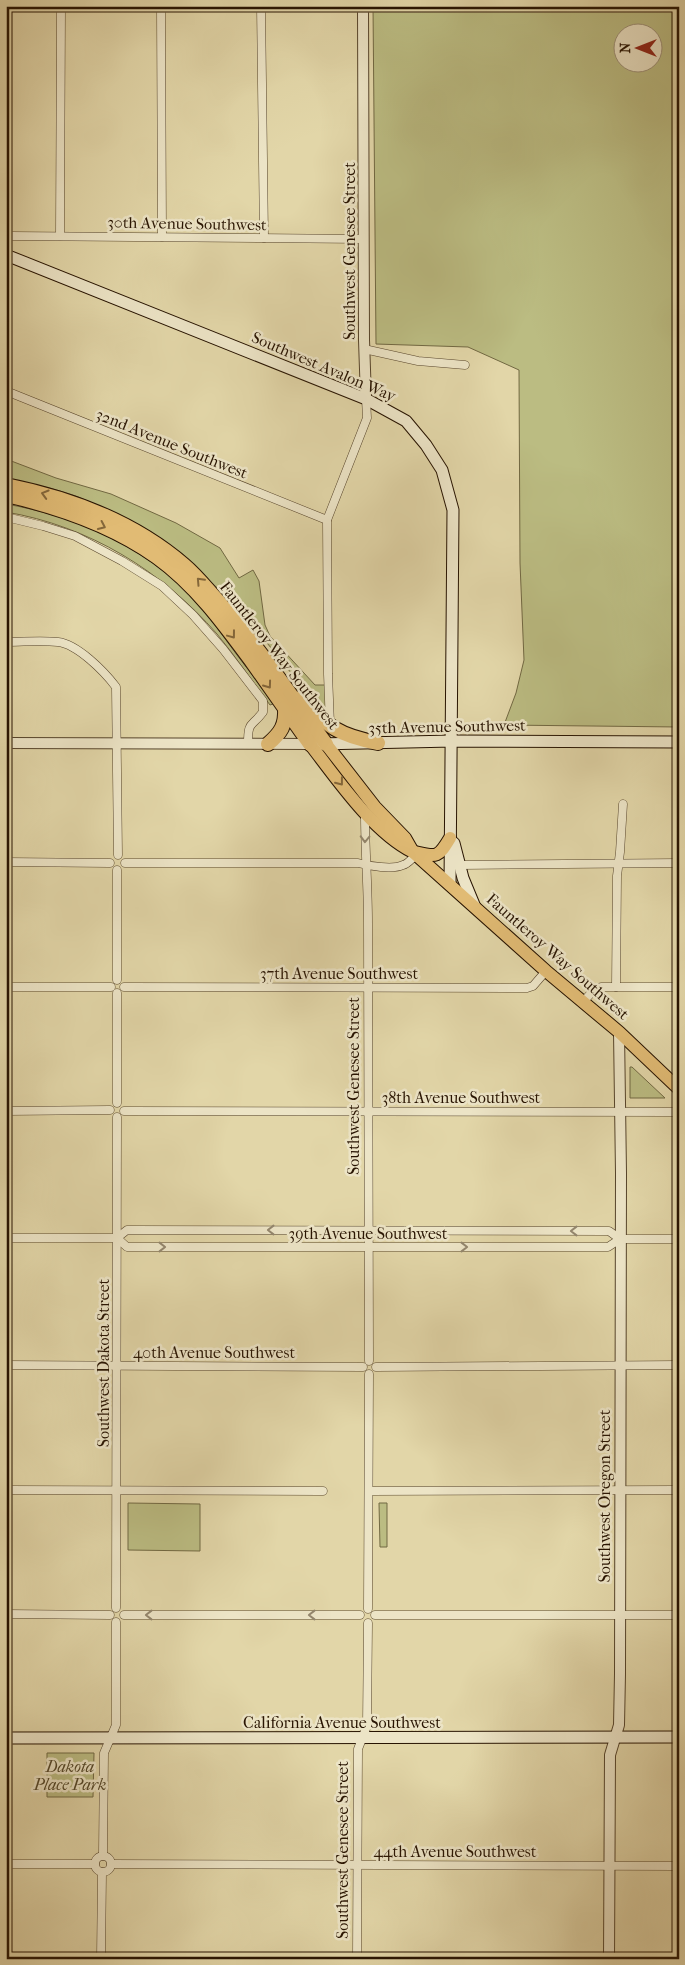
<svg xmlns="http://www.w3.org/2000/svg" width="685" height="1965" font-family="'IM FELL French Canon',serif">
  <rect width="100%" height="100%" fill="#e2d6a8"/>
  <filter id="stains"><feTurbulence type="fractalNoise" baseFrequency=".004" numOctaves="4"/><feColorMatrix values="0 0 0 0 .2 0 0 0 0 .09 0 0 0 0 .02 0 0 0 .5 -.17"/></filter>
  <radialGradient id="worn" r=".72"><stop offset=".6" stop-color="#630" stop-opacity="0"/><stop offset="1" stop-color="#630" stop-opacity=".3"/></radialGradient>
  <!-- green -->
  <g fill="#bbbc82" stroke="#716842" fill-rule="evenodd">
    <path d="M373,6H679V727L504,725L516,693L524,660L520,563L519,370L468,347L376,344ZM622,32H652V62H622Z"/>
    <path d="M6,459L56,478L111,494L176,523L220,548L239,578L253,570L259,581L265,625L270,636L315,685H326L325,717C255,626 195,543 83,499C59,489 32,484 6,479Z"/>
    <path d="M6,504C75,516 144,546 193,598C209,616 223,636 237,655C249,671 262,687 273,704L270,705C252,681 236,657 217,634C162,571 89,526 6,512Z"/>
    <path d="M630,1067H632L665,1098H630Z"/>
    <path d="M128,1503L200,1504V1551L128,1550Z"/>
    <path d="M379,1503H387V1547H380Z"/>
    <path d="M94,1753L93,1797H47V1753Z"/>
  </g>
  <g fill="none" stroke-linecap="round" stroke-linejoin="round">
    <defs>
      <g id="minor">
        <path d="M161,6L162,237"/>
        <path d="M261,6L264,238"/>
        <path d="M11,236L363,239"/>
        <path d="M60,236L61,6"/>
        <path d="M364,349L418,361L465,365"/>
        <path d="M6,391L327,520"/>
        <path d="M6,517L43,526L75,536L122,561L162,586L193,615L223,649L263,701V712C251,728 248,720 248,744"/>
        <path d="M6,642C23,642 41,640 58,642C77,644 104,671 116,687L118,855"/>
        <path d="M330,725L328,674L327,520L367,418L366,399"/>
        <path d="M365,814C365,851 368,886 368,923L369,1361"/>
        <path d="M6,862L110,863"/>
        <path d="M125,863H358C369,866 393,870 403,865C408,864 412,858 416,855"/>
        <path d="M459,865L679,863"/>
        <path d="M117,870V980"/>
        <path d="M6,987H111"/>
        <path d="M124,987L527,988L533,986L546,971"/>
        <path d="M616,987L617,876L620,852L623,804"/>
        <path d="M583,1002L592,992L601,987H679"/>
        <path d="M117,1103V993"/>
        <path d="M6,1111L110,1110"/>
        <path d="M124,1111L679,1112"/>
        <path d="M6,1238H117L127,1230L609,1231L620,1239"/>
        <path d="M117,1238L127,1247H608L620,1239H679"/>
        <path d="M6,1365L363,1367"/>
        <path d="M376,1367L679,1365"/>
        <path d="M6,1490L323,1491"/>
        <path d="M369,1491L679,1490"/>
        <path d="M116,1608L117,1117"/>
        <path d="M368,1609L369,1374"/>
        <path d="M6,1614L110,1615"/>
        <path d="M124,1615H360"/>
        <path d="M375,1615H679"/>
        <path d="M103,1856L104,1753L116,1725V1622"/>
        <circle cx="103" cy="1864" r="8"/>
        <path d="M6,1864H95"/>
        <path d="M111,1864L679,1866"/>
        <path d="M101,1959L102,1872"/>
        <path d="M357,1959L358,1749L367,1726L368,1623"/>
      </g>
      <g id="tertiary">
        <path d="M363,6L364,340L366,399"/>
        <path d="M6,743L310,744"/>
        <path d="M609,1959L610,1755L619,1725L620,1674L621,1173L619,1032"/>
        <path d="M673,1959L679,1956"/>
      </g>
      <g id="secondary">
        <path d="M6,255L366,399L406,421L426,445L442,470L453,510L450,885"/>
        <path d="M319,744L452,741L679,742"/>
        <path d="M454,843L463,878L475,907"/>
        <path d="M6,1738L679,1737"/>
      </g>
      <g id="primary">
        <path d="M310,744C337,779 373,832 413,852L546,971L619,1032L679,1089"/>
        <path d="M326,744L375,807L405,838L413,852"/>
        <path d="M415,852C437,857 438,858 450,838"/>
      </g>
      <g id="motorway">
        <path d="M6,485C71,498 134,522 184,565C197,576 207,589 218,601C258,646 291,696 326,744"/>
        <path d="M6,495C59,507 112,525 157,557C196,585 225,625 253,663C272,690 291,717 310,744"/>
        <path d="M302,697C326,727 340,736 378,743"/>
        <path d="M268,744C281,733 286,725 285,708"/>
      </g>
    </defs>
    <!-- minor casing -->
    <use href="#minor" stroke="#56442b" stroke-width="9"/>
    <!-- tertiary casing -->
    <use href="#tertiary" stroke="#56442b" stroke-width="12"/>
    <!-- secondary casing -->
    <use href="#secondary" stroke="#271301" stroke-width="13"/>
    <!-- primary casing -->
    <use href="#primary" stroke="#271301" stroke-width="14"/>
    <!-- motorway casing -->
    <use href="#motorway" stroke="#271301" stroke-width="16"/>
    <!-- minor -->
    <use href="#minor" stroke="#ece4c6" stroke-width="8"/>
    <!-- tertiary -->
    <use href="#tertiary" stroke="#ece4c6" stroke-width="10"/>
    <!-- secondary -->
    <use href="#secondary" stroke="#ece4c6" stroke-width="11"/>
    <!-- primary -->
    <use href="#primary" stroke="#e1bb74" stroke-width="12"/>
    <!-- motorway -->
    <use href="#motorway" stroke="#e1bb74" stroke-width="14"/>
  </g>
  <!-- one-way arrows -->
  <defs><path id="oneway-chevron" d="M-2-3.5L2.5 0L-2 3.5" fill="none" stroke-width="1.6" stroke-linecap="round" stroke-linejoin="round" transform="scale(1.25)"/></defs>
  <g stroke="#84673a">
    <use href="#oneway-chevron" transform="translate(45 494) rotate(-164)"/>
    <use href="#oneway-chevron" transform="translate(102 526) rotate(25)"/>
    <use href="#oneway-chevron" transform="translate(200 581) rotate(-133)"/>
    <use href="#oneway-chevron" transform="translate(232 635) rotate(53)"/>
    <use href="#oneway-chevron" transform="translate(268 685) rotate(54)"/>
    <use href="#oneway-chevron" transform="translate(340 782) rotate(52)"/>
  </g>
  <g stroke="#93866d">
    <use href="#oneway-chevron" transform="translate(365 839) rotate(91)"/>
    <use href="#oneway-chevron" transform="translate(271 1230) rotate(-180)"/>
    <use href="#oneway-chevron" transform="translate(574 1231) rotate(-180)"/>
    <use href="#oneway-chevron" transform="translate(162 1247)"/>
    <use href="#oneway-chevron" transform="translate(464 1247)"/>
    <use href="#oneway-chevron" transform="translate(149 1615) rotate(-180)"/>
    <use href="#oneway-chevron" transform="translate(312 1615) rotate(-180)"/>
  </g>
  <g text-anchor="middle" stroke-width="5" stroke-linejoin="round" paint-order="stroke">
    <!-- street labels -->
    <g font-size="16" fill="#271301" stroke="#ece4c6">
      <text transform="translate(187 223) rotate(1)" y="6">30th Avenue Southwest</text>
      <text transform="translate(349 251) rotate(-90)" y="6">Southwest Genesee Street</text>
      <text transform="translate(324 366) rotate(23)" y="6">Southwest Avalon Way</text>
      <text transform="translate(172 443) rotate(22)" y="6">32nd Avenue Southwest</text>
      <text transform="translate(280 655) rotate(52)" y="6">Fauntleroy Way Southwest</text>
      <text transform="translate(447 726) rotate(-1)" y="6">35th Avenue Southwest</text>
      <text transform="translate(558 956) rotate(41)" y="6">Fauntleroy Way Southwest</text>
      <text x="339" y="979">37th Avenue Southwest</text>
      <text transform="translate(353 1086) rotate(-90)" y="6">Southwest Genesee Street</text>
      <text x="461" y="1103">38th Avenue Southwest</text>
      <text x="368" y="1239">39th Avenue Southwest</text>
      <text x="214" y="1358">40th Avenue Southwest</text>
      <text transform="translate(103 1363) rotate(-90)" y="6">Southwest Dakota Street</text>
      <text transform="translate(604 1496) rotate(-90)" y="6">Southwest Oregon Street</text>
      <text x="342" y="1728">California Avenue Southwest</text>
      <text transform="translate(342 1850) rotate(-90)" y="6">Southwest Genesee Street</text>
      <text x="455" y="1857">44th Avenue Southwest</text>
    </g>
    <!-- park labels -->
    <g font-size="16" font-style="italic" fill="#534628" stroke="#ece4c6">
      <text x="70" y="1772">Dakota<tspan x="70" dy="18">Place Park</tspan></text>
    </g>
  </g>
  <!-- margin -->
  <rect width="685" height="1965" fill="none" stroke="#e2d6a8" stroke-width="25"/>
  <rect x="8" y="8" width="670" height="1950" fill="none" stroke="#271301" stroke-width="2.5"/>
  <rect x="12" y="12" width="660" height="1940" fill="none" stroke="#271301"/>
  <!-- north arrow -->
  <g transform="translate(638 48) rotate(270)"><circle r="24" fill="#ece4c6" stroke="#9d9077"/>
  <path d="M0-4L9 19L0 12L-9 19Z" fill="#8f2418"/>
  <text y="-8" font-size="14" font-weight="bold" text-anchor="middle" fill="#271301">N</text>
  </g>
  <rect width="100%" height="100%" filter="url(#stains)"/>
  <rect width="100%" height="100%" fill="url(#worn)"/>
</svg>
